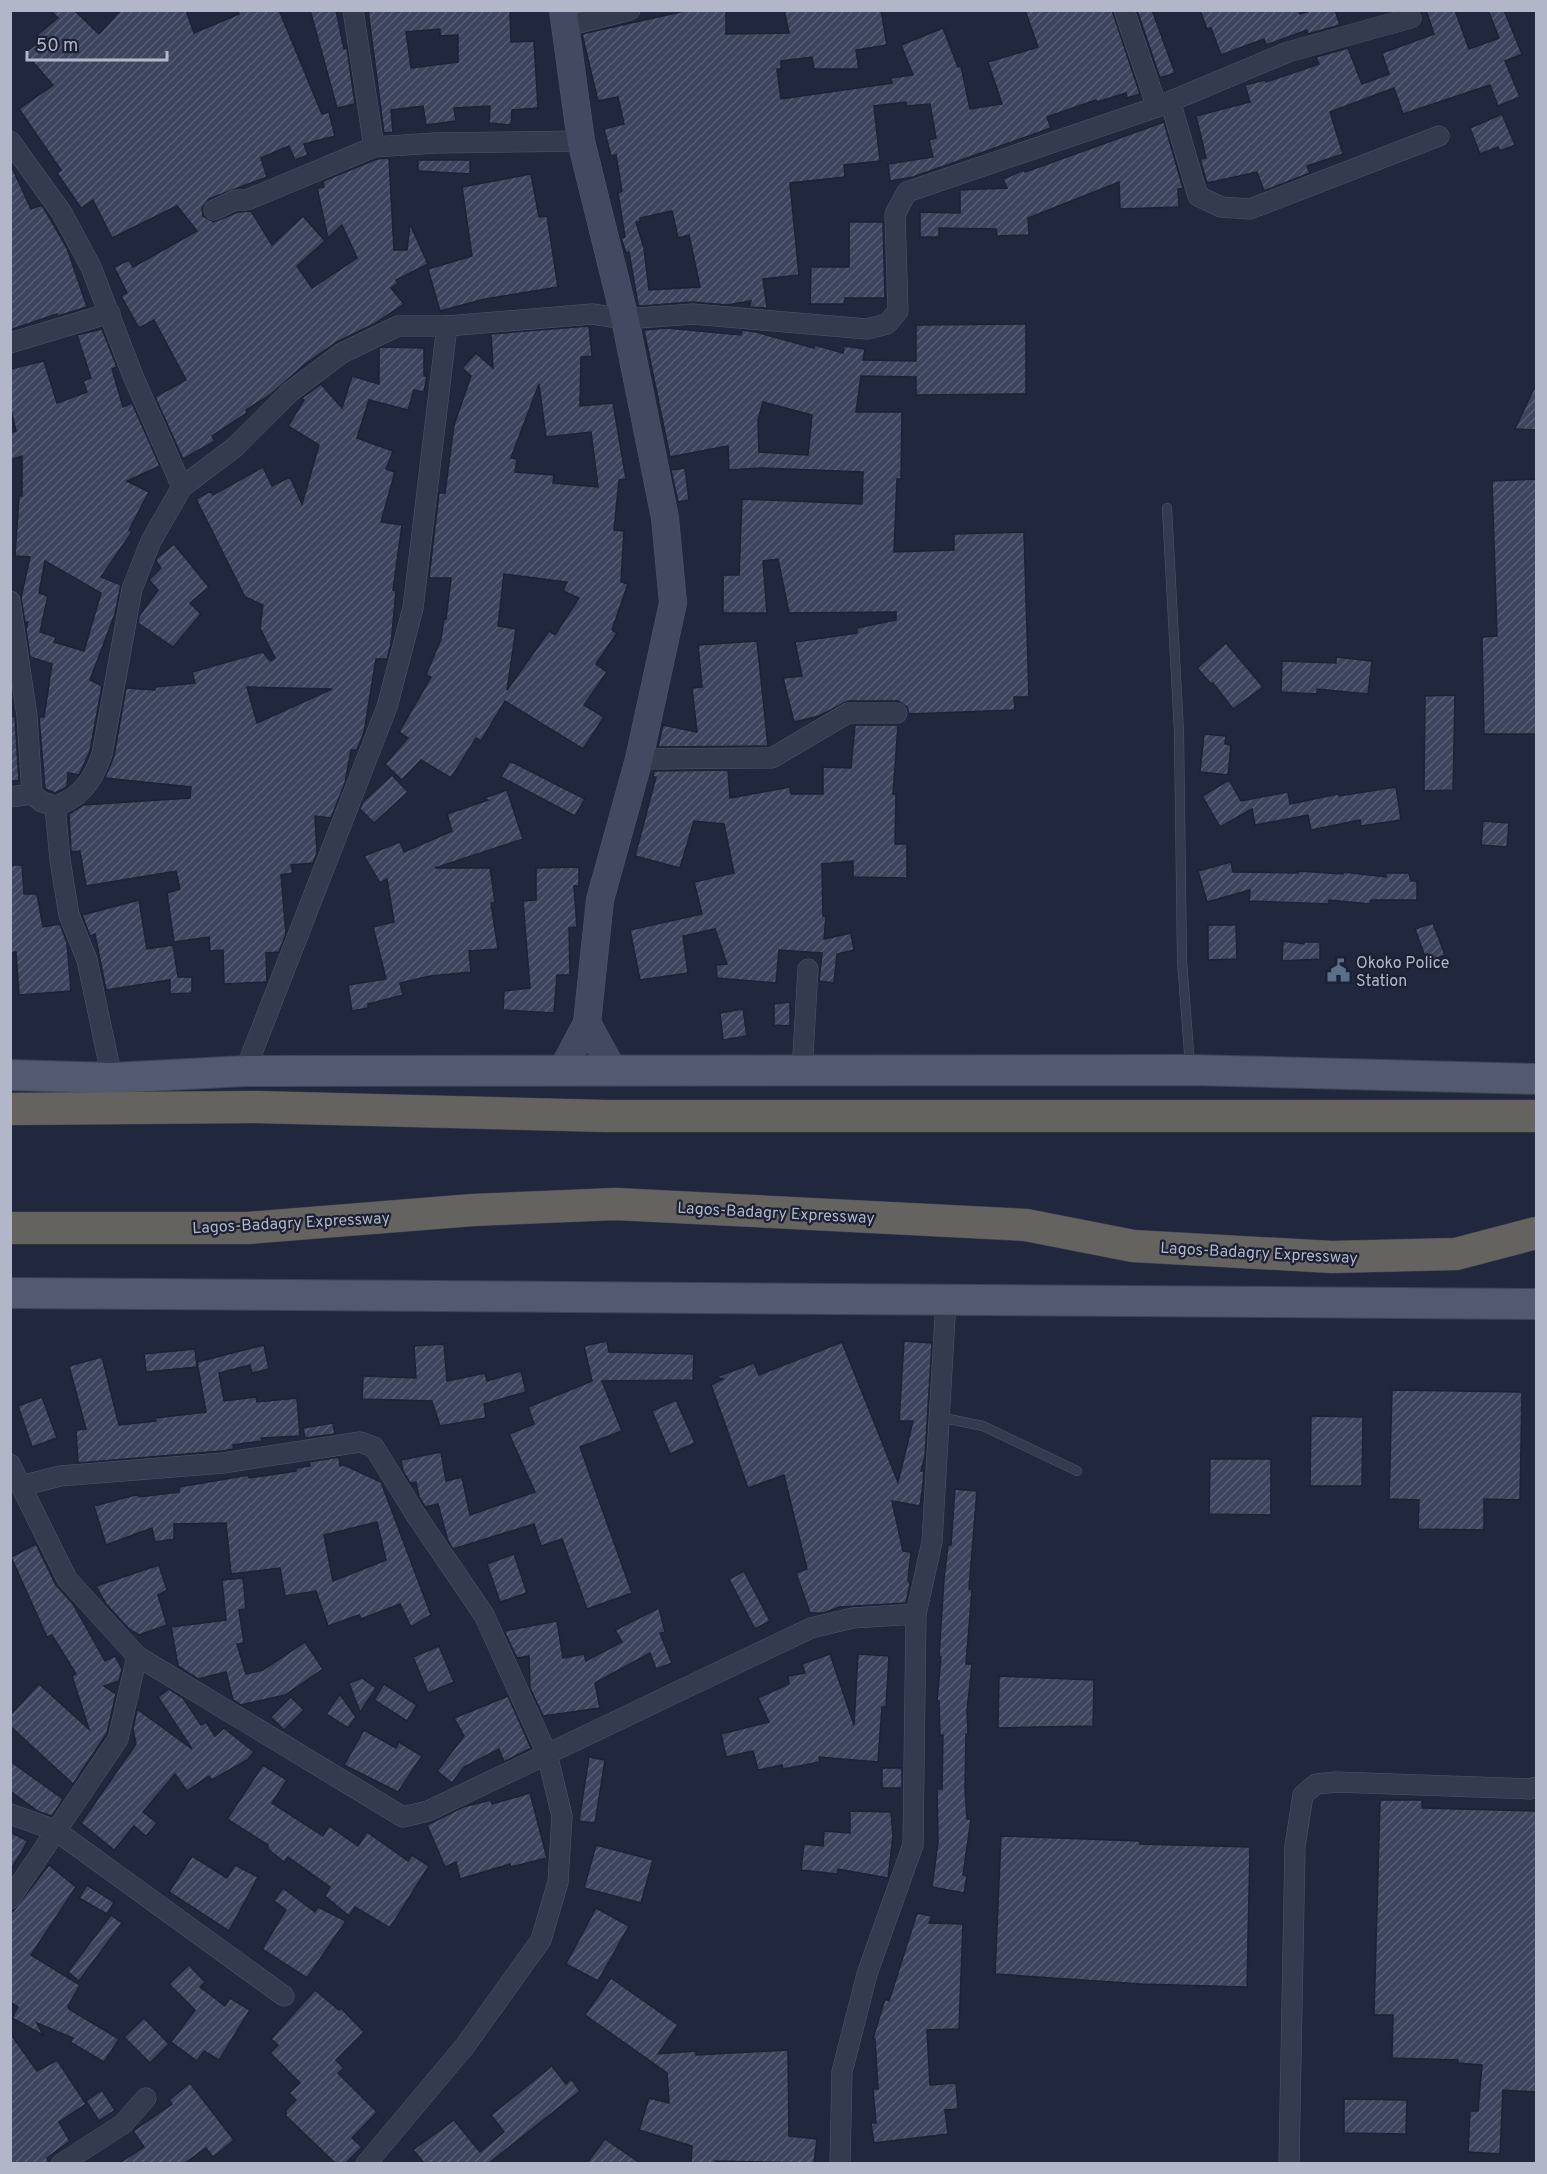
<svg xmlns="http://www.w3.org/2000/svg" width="1547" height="2174" font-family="Overpass,sans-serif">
  <defs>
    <pattern id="building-hatch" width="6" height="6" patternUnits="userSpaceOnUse" patternTransform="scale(1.5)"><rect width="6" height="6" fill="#3d445e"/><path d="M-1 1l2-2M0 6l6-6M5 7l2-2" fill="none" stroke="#575d74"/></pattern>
  </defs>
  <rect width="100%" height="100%" fill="#21283e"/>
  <!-- building -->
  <g fill="url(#building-hatch)" stroke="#1d2234" stroke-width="1.5" fill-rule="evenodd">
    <path d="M50,10H74L99,34L121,10H186L194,33L239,14L238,10H279L322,114L329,112L335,136L304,144L308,155L295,160L289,146L261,158L267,177L209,199L202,208L203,216L214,222L238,212L251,211L272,245L303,216L325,241L297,266L312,288L357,258L342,225L328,238L317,188L324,187L323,181L377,159L389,158L394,250H407L410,224L428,264L396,280L398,283L391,288L404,304L374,324L337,342L305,364L270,395L246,410L247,413L212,436L215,441L183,459L155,397L186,380L154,320L139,328L121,296L127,293L114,267L129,260L133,267L197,231L177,206L112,238L93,200L81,208L57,173L61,170L19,109L53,85L25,53L41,40L37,35L58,18Z"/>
    <path d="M310,10H336L344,49L347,48L355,104L337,108Z"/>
    <path d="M368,10H510L511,42L534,41L538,108L512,110L511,125L489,123L490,106L454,108L456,121L426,125L423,106L391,110L393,132L384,133ZM440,29V36L458,35V62L411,68L406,32Z"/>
    <path d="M689,10H726V34L789,33L784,10H881L887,45L856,50L859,69H814L812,57L781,61V69H777L781,99L892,83L891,78L913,75L901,45L943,28L958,67L961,66L970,109L1002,104L988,62L1038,47L1025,10H1112L1140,94L1127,98L1126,93L1097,102L1096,100L1047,117L1051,128L913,177L890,181L888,164L933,157L929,140L936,138L930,104L906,106V102L874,106L880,161L844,165L845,177L790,183L799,275L763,279L767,308L749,307L751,301L727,305L692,302L642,306L638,305L629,252L626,253L621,238L625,237L618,193L622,191L616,155L611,156L604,129L624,124L618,97L598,101L582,34ZM672,211L678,238L689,235L700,287L649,290L644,248L636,222H640V218Z"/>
    <path d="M1137,10H1152L1175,73L1160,78Z"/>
    <path d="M1200,10H1299L1300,14L1313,10H1335L1340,25L1308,34L1307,30L1266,45L1264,39L1221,55L1211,28L1207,29Z"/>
    <path d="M1426,10H1455L1469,49L1499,38L1488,10H1504L1522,54L1505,61L1520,97L1498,106L1490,85L1403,114L1394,88L1330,112L1343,154L1307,166L1310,173L1264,191L1257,172L1207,183L1200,159L1206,158L1196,116L1250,102L1245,85L1265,80L1266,82L1319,64L1316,57L1348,48L1362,84L1389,74L1382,53L1434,34Z"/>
    <path d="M1502,114L1515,145L1500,151L1498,147L1480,154L1470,128Z"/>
    <path d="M1164,122L1183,188L1178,189L1179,207L1120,209L1119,182L1028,218L1029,235L997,236L996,229L939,228V237H920V212L960,213V190L1007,188L1003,179L1024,170L1025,172Z"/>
    <path d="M418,160H470V174L418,171Z"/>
    <path d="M10,163L31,209L42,205L67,248L87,307L58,316L57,314L10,330Z"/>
    <path d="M531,174L539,217L547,216L558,287L485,299L440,311L428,269L472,256L462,187Z"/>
    <path d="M849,222H883L885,298H845L844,304H810L811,267H849Z"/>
    <path d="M1026,324V394L916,395V377L861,376L856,412H902L901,479H897L894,552L954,550V534L1024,532L1029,697H1014L1015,710L909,714L907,707L898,701H848L819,716L794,722L783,678L802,676L795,642L857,633V628L896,620V612L789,613L778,559L763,561L767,613H723V575H739L742,499L862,504L863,472L761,468L729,470L728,446L670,457L644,330L667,328L741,335L742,330L756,332L814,348L815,345L843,353L844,346L865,349L863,360L916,361V325ZM763,402L812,415L808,455L759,452L758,420Z"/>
    <path d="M589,326L592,356L581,357L580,406L613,403L626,479L619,480L614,530L624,531L621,582L628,584L612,630L617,633L596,664L607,672L584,705L604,717L583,749L505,701L481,741L476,738L451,778L421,760L402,780L385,764L408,738L399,732L431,677L426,675L441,639L444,619H446L451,578H429L439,493H445L454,425L471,376L462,368L476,353L493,368L491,334ZM539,384L546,437L591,432L598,487L553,483L554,475L515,472L517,459L511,458ZM504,574L567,582L563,591L579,598L555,635L549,631L507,690L516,629L498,626Z"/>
    <path d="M102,329L117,367L112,369L123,407L132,403L160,466L127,481L149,492L129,530L132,532L101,577L121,585L115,614L90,680L102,686L90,751L79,775L68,773L67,787L55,793L45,789L39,717H44L52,664L30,657L26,629L28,622H25L21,598L30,557L15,556L19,496H22V456L10,460V433L16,431L10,406V369L44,361L57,403L87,392L83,381L91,378L77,335ZM45,561L101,593L84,651L54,642L56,637L40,632L48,596L39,593Z"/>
    <path d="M381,347L424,348V376H427L424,392L414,390L408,410L369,400L357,438L393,451L386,469L395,472L381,522L402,525L393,590L396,591L391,644L387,659H376L364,732L357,750H351L345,783L331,818L315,816L317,853L313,863L291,865L293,873L281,875L286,934L279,952L266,953L267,982L224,984L223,950L210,951L209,937L174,942L167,893L180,889L176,871L86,886L80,851L71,852L69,814L83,805L190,798L191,787L105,778L114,756L126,688L155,690V687L195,683L192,672L263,652L270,661L275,658L260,628L263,605L245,597L196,499L211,491L213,495L263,467L272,486L290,477L302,504L319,445L288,426L304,400L302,398L321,384L342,408L352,376L379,384V349ZM247,687L332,689L257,723Z"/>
    <path d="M1536,384V430L1515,429Z"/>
    <path d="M685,468L689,500L678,502L671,470Z"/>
    <path d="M1536,479V734H1484L1482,637L1497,636L1492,481Z"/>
    <path d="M174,544L209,587L190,603L201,614L173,647L138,623L139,616L158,590L149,580L161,568L156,561L157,558Z"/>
    <path d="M757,641L768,746L658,747L663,725L697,732L692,688L702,687L698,645Z"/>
    <path d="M1226,643L1263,687L1233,709L1213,683L1211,684L1197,668Z"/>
    <path d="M1336,657L1372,661L1368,694L1317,689V694L1281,692L1282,661L1336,663Z"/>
    <path d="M1455,695L1453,790L1424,791L1425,696Z"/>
    <path d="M10,716L15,717L19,781H10Z"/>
    <path d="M855,725H898L893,794H896L895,844H907V878L853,877V861L822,864L823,916H826L824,939L851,933L854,950L837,954L834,983L819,981L822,953L779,950L776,983L717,978L716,965L727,964L715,929L683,936L688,973L640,980L630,930L702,914L694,882L734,873L724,824L694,821L680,868L635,856L656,777H653L654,771L728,770L730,798L790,787L791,794H823V767L851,768Z"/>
    <path d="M1204,734L1226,736L1225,744L1231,745L1228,775L1200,772Z"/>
    <path d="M510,761L585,799L575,816L501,777Z"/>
    <path d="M392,775L408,792L374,823L360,809L363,802Z"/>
    <path d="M1229,780L1241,801L1288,792L1290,804L1338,794L1339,796L1396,787L1401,820L1361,826L1360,820L1311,830L1308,815L1255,825L1252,809L1220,827L1202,796Z"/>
    <path d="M507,790L523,839L435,868H490L495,902L491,903L498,949L469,951L471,972L430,976L400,983L403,995L368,1004V1008L352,1011L348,985L386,979L373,927L394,922L387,879L380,883L364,856L400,842L404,852L452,831L447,814L488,800L484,798Z"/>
    <path d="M1483,821L1509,823L1507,847L1481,845Z"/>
    <path d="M1231,862L1233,872L1298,873V871L1343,874V872L1386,877V873H1409L1411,881H1417V900H1371L1370,904L1329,900V904L1249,901L1250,890L1207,902L1198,871Z"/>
    <path d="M10,865H22L24,894H37L43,927L60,924L67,943L71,991L19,995L16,952L10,953Z"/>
    <path d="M579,867V886H574L577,927L569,928L570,975H557L554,1013L503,1010L504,991L530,988L523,901L536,900V868Z"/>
    <path d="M139,900L147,949L173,945L178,977H192V993L170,994V980L106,990L95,934L90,936L82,915Z"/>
    <path d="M1433,923L1445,955L1427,962L1415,929Z"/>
    <path d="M1208,925H1236L1237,959L1208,960Z"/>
    <path d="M1283,941L1304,944V942H1320V959L1282,961Z"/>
    <path d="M790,1002V1026L774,1025V1004Z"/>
    <path d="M743,1009L747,1036L723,1040L720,1013Z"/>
    <path d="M607,1341L609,1352L694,1354L693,1380L602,1381L622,1431L580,1447L632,1593L587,1609L562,1539L541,1546L534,1524L453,1549L448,1541L438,1504L425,1507L419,1497L416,1482L410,1483L403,1471L401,1460L441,1452L446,1481L462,1477L470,1515L535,1492L509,1434L534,1424L528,1407L592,1381L584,1346Z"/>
    <path d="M904,1341L932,1343L925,1456L921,1471H924L923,1484L920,1506L892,1501L903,1551L911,1552L908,1580L910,1584L906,1603L839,1607L824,1613H810L796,1573L807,1569L784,1475L748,1488L711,1385L723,1379L716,1377L754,1363L759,1375L842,1342L898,1482L913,1421H899Z"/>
    <path d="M444,1344L447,1381L485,1373L487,1381L521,1371L526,1392L484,1404L486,1418L440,1426L432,1401L362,1399L363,1376L416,1378L414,1346Z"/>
    <path d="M264,1345L269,1369L252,1373L250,1365L219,1373L224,1401L256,1397L257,1402L297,1398L300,1436L261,1438L262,1441L233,1445L234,1449L222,1451L78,1463L76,1430L86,1429L69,1366L102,1357L119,1425L156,1421L155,1418L206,1412L197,1362Z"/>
    <path d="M195,1349L197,1367L146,1372L144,1354Z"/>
    <path d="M1392,1390L1522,1392L1520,1500L1484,1499V1530L1418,1529L1419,1500L1389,1499Z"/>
    <path d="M42,1397L57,1438L32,1447L18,1406Z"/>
    <path d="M676,1400L695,1443L670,1454L652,1411Z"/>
    <path d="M1311,1416L1363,1417L1362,1486H1310Z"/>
    <path d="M333,1423L335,1434L305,1438L303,1428Z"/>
    <path d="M339,1457L340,1466L344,1465L381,1482L431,1615L411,1627L400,1604L361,1619L359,1615L328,1626L316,1591L285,1596L280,1568L231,1574L226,1523L174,1524V1539L155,1542L152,1528L106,1545L94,1506L139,1494V1497L179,1492V1487L249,1475V1478L296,1471V1468L310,1466L309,1462ZM377,1522L386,1560L333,1581L324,1535Z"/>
    <path d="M1210,1459H1271V1515L1209,1514Z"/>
    <path d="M955,1489L977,1491L969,1589L972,1590L966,1664H972L967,1711L968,1734H966L965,1789L967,1819H971L963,1875L967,1876L964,1893L932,1887L938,1842L937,1789H942L943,1735L940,1736L939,1701H937L941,1657H939L944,1579L948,1545H951Z"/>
    <path d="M36,1544L56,1585L73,1604L105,1661L115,1656L122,1669L119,1681L104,1686L116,1694L107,1733L73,1784L10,1726V1715L39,1684L89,1729L72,1676L76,1674L52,1635L47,1637L11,1557Z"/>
    <path d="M514,1554L527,1593L500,1602L487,1564Z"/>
    <path d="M159,1565L167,1590L158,1595L167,1625L139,1635L129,1629L106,1604L96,1586Z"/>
    <path d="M744,1571L770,1621L755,1629L729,1579Z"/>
    <path d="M243,1578L246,1609L239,1610L244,1643L237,1644L246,1674L263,1670L305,1642L323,1669L285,1695L241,1705L233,1700L226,1672L198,1679L178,1666L171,1627L226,1620L222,1580Z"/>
    <path d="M659,1608L665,1632L660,1633L672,1663L656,1669L650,1653L595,1683L600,1708L543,1716L530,1688L529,1656L517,1658L504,1631L557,1621L563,1658L584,1654L586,1661L622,1642L615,1630Z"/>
    <path d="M439,1646L454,1682L428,1693L413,1657Z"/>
    <path d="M830,1654L854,1725L858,1654L889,1656L886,1707H882L878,1762L819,1757L820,1762L783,1769L782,1765L758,1770L753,1751L726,1757L721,1734L769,1722L758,1698L789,1684L788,1676L805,1673L802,1664Z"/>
    <path d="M999,1676L1094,1680L1093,1726L998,1728Z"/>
    <path d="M362,1678L376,1688L360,1712L349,1683Z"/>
    <path d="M384,1684L417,1705L407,1721L374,1700Z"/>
    <path d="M169,1689L183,1698L201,1725L206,1722L215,1736L224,1728L254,1752L247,1760L212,1780L209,1776L187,1791L175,1774L143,1812L157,1823L146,1836L134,1826L114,1850L81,1823L136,1744L133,1729L137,1709L192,1749L158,1697Z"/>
    <path d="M340,1694L356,1717L348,1728L326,1714Z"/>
    <path d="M508,1696L531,1748L504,1762L499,1749L464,1767L452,1783L437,1771L464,1736L454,1718Z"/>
    <path d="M291,1697L304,1710L284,1730L271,1717Z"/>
    <path d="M364,1730L396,1748L399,1742L422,1756L398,1792L344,1765Z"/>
    <path d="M589,1757L605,1760L595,1823L579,1821Z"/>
    <path d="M10,1761L63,1799L52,1816L39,1812L10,1791Z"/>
    <path d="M263,1765L287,1780L272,1803L323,1836L329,1826L358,1846L367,1832L408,1861L412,1855L429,1866L390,1928L355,1907L349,1916L325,1896L330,1887L288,1857L284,1862L268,1849V1845L227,1819Z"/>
    <rect x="882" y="1768" width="20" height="20"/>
    <path d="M530,1793L547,1858L511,1867L510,1864L460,1879L456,1862L445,1867L427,1825L463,1807L491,1800L492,1804Z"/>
    <path d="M1380,1800H1422V1808L1536,1811V2092L1503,2090L1500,2154L1468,2152L1470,2111H1478L1482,2065L1458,2063V2060L1392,2058L1393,2015H1374Z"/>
    <path d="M850,1811L891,1812L893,1836L888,1878L838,1869L837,1874L801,1870L804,1844L823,1846L824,1831L850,1833Z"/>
    <path d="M10,1832L28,1841L10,1871Z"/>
    <path d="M1001,1836L1140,1841V1844L1250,1847L1247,1987L1141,1984L995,1974Z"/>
    <path d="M596,1845L653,1860L641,1903L584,1888Z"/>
    <path d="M192,1856L227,1878L235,1865L258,1877L229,1931L169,1892Z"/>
    <path d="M49,1865L76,1887L31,1955L80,1985L68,2006L69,2009L119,2039L104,2062L70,2042L73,2038L37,2023L43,2035L12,2018L18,2007L10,2002V1915Z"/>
    <path d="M87,1885L114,1902L107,1914L79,1898Z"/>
    <path d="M283,1888L315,1912L318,1907L346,1921L307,1978L262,1949L286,1910L274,1901Z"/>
    <path d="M596,1908L629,1926L598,1981L566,1964Z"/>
    <path d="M917,1913L932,1916L929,1923L963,1924L959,2029L927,2030L930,2085L956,2083L958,2109L945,2110L948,2134L874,2143L871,2123H876L873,2089H878L875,2039L873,2038L885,1999L889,2001Z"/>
    <path d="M111,1915L122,1923L79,1981L68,1972Z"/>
    <path d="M189,1965L205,1982L200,1987L225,2006L230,1998L250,2010L219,2060L204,2051L197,2061L171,2042L195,2010L169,1984Z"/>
    <path d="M611,1978L678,2025L658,2054L696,2051V2055L788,2050L789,2136L817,2139L814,2163L715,2161V2163H691L692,2146L639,2130L649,2098L669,2103L667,2073L585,2015Z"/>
    <path d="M315,1990L339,2010L341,2008L364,2032L336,2060L344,2068L338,2073L377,2112L352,2138L362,2147L346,2163H335L286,2116V2110L296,2100L289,2093L300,2083L270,2053L278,2045L271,2039Z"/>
    <path d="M144,2018L169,2044L150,2063L124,2037Z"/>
    <path d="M10,2033L37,2071L57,2060L86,2104L59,2122L70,2141L47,2158L49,2163H10Z"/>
    <path d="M552,2066L566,2084L571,2079L580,2091L489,2163H424L413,2150L454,2120L480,2152L504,2132L491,2115Z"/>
    <path d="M190,2083L234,2140L213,2157L206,2148L185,2163H119L144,2147L133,2131L172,2104L169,2100Z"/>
    <path d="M102,2090L115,2110L99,2121L86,2101Z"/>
    <path d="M1344,2099L1407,2100L1406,2134L1344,2133Z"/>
    <path d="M605,2139L640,2163H587Z"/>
  </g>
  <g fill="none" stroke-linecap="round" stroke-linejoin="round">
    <defs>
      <g id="service">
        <path d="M1167,508L1179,732L1182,961L1190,1065"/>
        <path d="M939,1417L983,1426L1077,1471"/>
      </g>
      <g id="minor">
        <path d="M353,10L374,147"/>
        <path d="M1124,10L1157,107"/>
        <path d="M567,26L630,10"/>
        <path d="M1170,101L1198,196L1221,207L1250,209L1439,136"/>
        <path d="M10,141L62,213L91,267L133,376L182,487L151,541L132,589L102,754C94,779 80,799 55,806"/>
        <path d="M214,210L235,200H247L374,147L435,143L581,141"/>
        <path d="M10,343L110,313"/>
        <path d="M182,487L235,447L290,392L342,353L398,326H447L592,314L625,319L693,314L867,329L887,324L898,311L895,214L907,192L1157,107L1288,52L1411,18"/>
        <path d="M10,601L27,716L32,794L42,802L55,806L60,860L69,915L87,960L112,1078"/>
        <path d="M639,759L772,758L848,713H897"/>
        <path d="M10,797L32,794"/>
        <path d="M245,1071L387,707L413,608L447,326"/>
        <path d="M802,1072L808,969"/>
        <path d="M10,1464L67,1579L137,1656L403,1817L428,1811L811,1628L853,1618L916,1614"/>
        <path d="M21,1486L60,1476L223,1463L360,1442L374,1447L416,1515L484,1615L547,1754L562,1816L558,1882L541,1940L465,2046L366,2164"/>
        <path d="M10,1814L55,1830L284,1996"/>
        <path d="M10,1899L118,1739L137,1656"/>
        <path d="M61,2164L123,2124L146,2098"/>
        <path d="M840,2164L842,2072L867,1974L913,1845L916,1614L932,1542L946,1300"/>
        <path d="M1289,2164L1295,1846L1303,1795L1316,1784L1336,1782L1530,1789L1536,1787"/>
      </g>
      <g id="secondary">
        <path d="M587,1023L614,1072"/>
        <path d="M561,1072L587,1023L600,900L639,759L673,603L665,518L625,319L581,141L563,10"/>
      </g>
      <g id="primary">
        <path d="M10,1075L112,1078L245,1071L1191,1070L1536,1079"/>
        <path d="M10,1293L1536,1304"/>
      </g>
      <g id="trunk">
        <path d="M10,1109L256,1107L606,1116H1536"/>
        <path d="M10,1228H248L473,1210L616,1204L1026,1225L1133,1246L1332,1257L1456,1254L1536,1233"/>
      </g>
    </defs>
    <!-- service casing -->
    <use href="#service" stroke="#505668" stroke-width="10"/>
    <!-- minor casing -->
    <use href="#minor" stroke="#505668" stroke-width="21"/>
    <!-- secondary casing -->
    <use href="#secondary" stroke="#505668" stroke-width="28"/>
    <!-- primary casing -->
    <use href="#primary" stroke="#3e4456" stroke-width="32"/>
    <!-- trunk casing -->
    <use href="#trunk" stroke="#3e4355" stroke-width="33"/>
    <!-- service -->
    <use href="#service" stroke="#353b4e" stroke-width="9"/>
    <!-- minor -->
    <use href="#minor" stroke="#353b4e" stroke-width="20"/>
    <!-- secondary -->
    <use href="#secondary" stroke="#434961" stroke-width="27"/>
    <!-- primary -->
    <use href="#primary" stroke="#53596e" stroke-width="30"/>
    <!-- trunk -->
    <use href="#trunk" stroke="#646360" stroke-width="32"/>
  </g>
  <!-- icons -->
  <defs>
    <symbol id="civic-bare" viewBox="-9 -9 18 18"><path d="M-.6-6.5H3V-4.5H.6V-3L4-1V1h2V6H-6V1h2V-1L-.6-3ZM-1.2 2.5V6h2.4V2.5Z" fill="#5c6f8a" stroke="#1b2032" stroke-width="2.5" paint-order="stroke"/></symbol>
  </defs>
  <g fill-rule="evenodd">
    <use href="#civic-bare" x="1322" y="954" width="33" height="33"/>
  </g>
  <g text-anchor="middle" stroke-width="4.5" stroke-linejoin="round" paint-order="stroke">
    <!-- poi labels -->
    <g font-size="16" fill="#b1b6c9" stroke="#1b2032" text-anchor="start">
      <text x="1356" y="968">Okoko Police<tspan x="1356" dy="18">Station</tspan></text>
    </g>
    <!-- street labels -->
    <g font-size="16" fill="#b1b6c9" stroke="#1b2032">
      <text transform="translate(776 1212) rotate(3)" y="6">Lagos-Badagry Expressway</text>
      <text transform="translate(291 1222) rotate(-3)" y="6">Lagos-Badagry Expressway</text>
      <text transform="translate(1259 1252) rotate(3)" y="6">Lagos-Badagry Expressway</text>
    </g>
  </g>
  <!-- border -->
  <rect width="1547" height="2174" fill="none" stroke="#b1b6c9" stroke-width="24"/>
  <!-- scale -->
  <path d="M27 51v9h140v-9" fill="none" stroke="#b1b6c9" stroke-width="3"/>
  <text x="36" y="51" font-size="18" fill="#b1b6c9" stroke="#1b2032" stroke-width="4.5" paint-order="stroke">50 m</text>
</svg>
